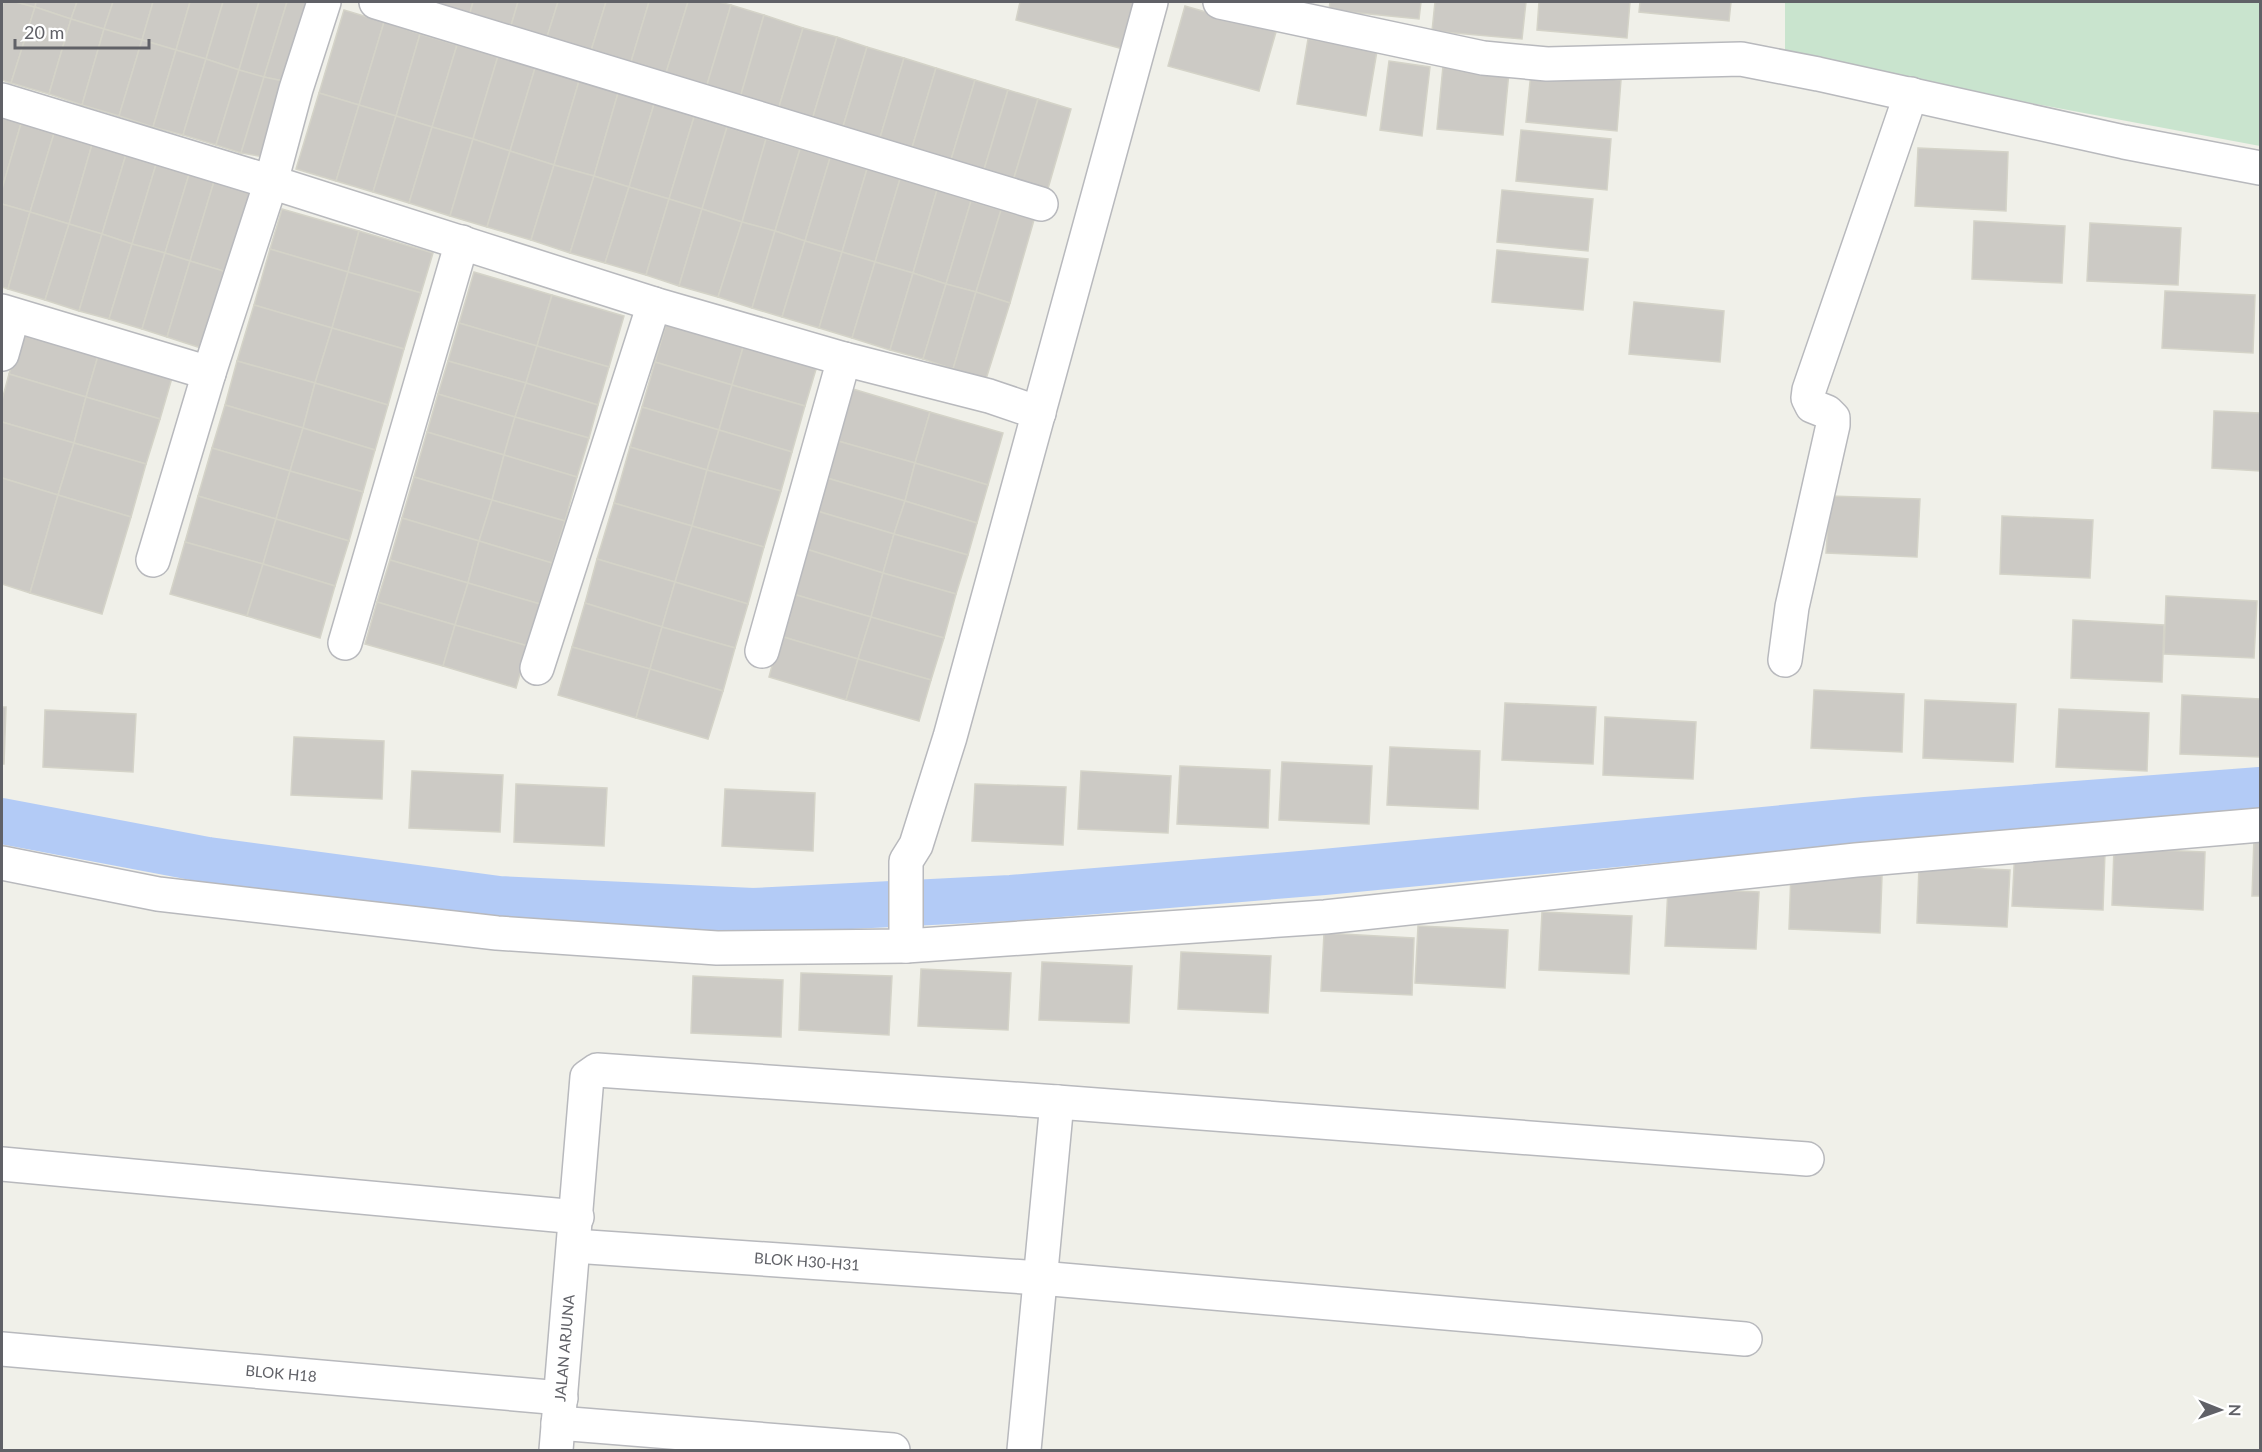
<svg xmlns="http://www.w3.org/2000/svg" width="2262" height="1452" font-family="Lato,sans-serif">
  <rect width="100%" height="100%" fill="#f0f0e9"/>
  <!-- green -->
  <path fill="#c9e4ce" d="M1785,2H2260V146L1785,57Z"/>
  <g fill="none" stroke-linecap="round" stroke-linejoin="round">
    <!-- canal -->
    <path stroke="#b3cbf6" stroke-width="46" d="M2,821L208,860L499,899L753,911L1011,898L1324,872L1866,820L2260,790"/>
  </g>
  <!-- building -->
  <g fill="#cccac5" stroke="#d4d3c8" stroke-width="1.5">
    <path d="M4,2H16L35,7L11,83L2,80V8Z"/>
    <path d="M16,2H36L35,7Z"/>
    <path d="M36,2H77L71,19L35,7Z"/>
    <path d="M77,2H113L104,29L71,19Z"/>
    <path d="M113,2H153L142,40L104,29Z"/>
    <path d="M153,2H190L176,50L142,40Z"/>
    <path d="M190,2H223L206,59L176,50Z"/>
    <path d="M223,2H259L239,70L206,59Z"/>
    <path d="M259,2H287L264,77L239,70Z"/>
    <path d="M287,2H310L288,82L264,77Z"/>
    <path d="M434,2H473L469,16L433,5Z"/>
    <path d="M473,2H518L510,29L469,16Z"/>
    <path d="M518,2H558L546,40L510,29Z"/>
    <path d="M558,2H606L590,54L546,40Z"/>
    <path d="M606,2H649L630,65L590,54Z"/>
    <path d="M649,2H688L665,76L630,65Z"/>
    <path d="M688,2H719L731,5L706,88L665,76Z"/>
    <path d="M1020,2H1140L1127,50L1016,20Z"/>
    <path d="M1330,2H1421L1419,19L1329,10Z"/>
    <path d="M1435,2H1526L1522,39L1432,31Z"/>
    <path d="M1539,2H1630L1627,38L1537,30Z"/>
    <path d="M1640,2H1731L1729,21L1639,12Z"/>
    <path d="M731,5L764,15L740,98L706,88Z"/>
    <path d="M1185,6L1276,32L1259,91L1168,66Z"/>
    <path d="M35,7L71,19L49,94L11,83Z"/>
    <path d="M344,10L384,22L359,105L319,93Z"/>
    <path d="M764,15L803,28L778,110L740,98Z"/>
    <path d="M71,19L104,29L82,105L49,94Z"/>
    <path d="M384,22L420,34L396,116L359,105Z"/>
    <path d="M803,28L837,37L812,120L778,110Z"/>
    <path d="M104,29L142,40L119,116L82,105Z"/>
    <path d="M420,34L457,45L432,127L396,116Z"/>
    <path d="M837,37L867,47L842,130L812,120Z"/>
    <path d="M1308,39L1377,51L1366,116L1297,104Z"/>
    <path d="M142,40L176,50L153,127L119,116Z"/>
    <path d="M457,45L498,56L473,139L432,127Z"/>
    <path d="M867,47L904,58L879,141L842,130Z"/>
    <path d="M176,50L206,59L183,135L153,127Z"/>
    <path d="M498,56L535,68L510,151L473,139Z"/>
    <path d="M904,58L936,68L911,151L879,141Z"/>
    <path d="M206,59L239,70L216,145L183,135Z"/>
    <path d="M1389,61L1430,67L1422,136L1380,130Z"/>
    <path d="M1443,66L1509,72L1503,135L1437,129Z"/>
    <path d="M535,68L579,81L554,165L510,151Z"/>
    <path d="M936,68L975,80L950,163L911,151Z"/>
    <path d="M239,70L264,77L241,153L216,145Z"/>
    <path d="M1531,72L1621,80L1617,131L1526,122Z"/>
    <path d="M264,77L288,82L264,157L241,153Z"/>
    <path d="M975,80L1008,90L983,173L950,163Z"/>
    <path d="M579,81L618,93L594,176L554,165Z"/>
    <path d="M1008,90L1038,99L1013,181L983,173Z"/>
    <path d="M319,93L359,105L336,181L296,169Z"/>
    <path d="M618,93L654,104L629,187L594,176Z"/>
    <path d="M1038,99L1071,109L1047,192L1013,181Z"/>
    <path d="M654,104L694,117L669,199L629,187Z"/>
    <path d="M359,105L396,116L373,192L336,181Z"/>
    <path d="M2,113L22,120L2,189Z"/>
    <path d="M396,116L432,127L409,203L373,192Z"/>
    <path d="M694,117L727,127L702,209L669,199Z"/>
    <path d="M22,120L55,130L30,212L2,204V189Z"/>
    <path d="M432,127L473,139L450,216L409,203Z"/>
    <path d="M727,127L766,139L742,222L702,209Z"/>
    <path d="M55,130L93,141L69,224L30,212Z"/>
    <path d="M1521,130L1611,139L1607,190L1516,181Z"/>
    <path d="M473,139L510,151L487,227L450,216Z"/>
    <path d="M766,139L800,149L775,231L742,222Z"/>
    <path d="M93,141L127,151L102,234L69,224Z"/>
    <path d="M1918,148L2008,152L2006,211L1915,206Z"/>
    <path d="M800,149L830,158L805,241L775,231Z"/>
    <path d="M127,151L157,161L132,244L102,234Z"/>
    <path d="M510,151L554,165L531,240L487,227Z"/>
    <path d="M830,158L867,169L842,252L805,241Z"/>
    <path d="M157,161L190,171L165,253L132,244Z"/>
    <path d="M554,165L594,176L570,253L531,240Z"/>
    <path d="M867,169L900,179L875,262L842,252Z"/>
    <path d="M190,171L215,178L190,261L165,253Z"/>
    <path d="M594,176L629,187L605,263L570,253Z"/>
    <path d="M215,178L255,190L230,273L190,261Z"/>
    <path d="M900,179L937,190L913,273L875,262Z"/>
    <path d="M629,187L669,199L646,275L605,263Z"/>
    <path d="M937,190L971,201L946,284L913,273Z"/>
    <path d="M1502,190L1593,199L1588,251L1497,242Z"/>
    <path d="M669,199L702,209L679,286L646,275Z"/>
    <path d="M971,201L1001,210L976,292L946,284Z"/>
    <path d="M2,204L30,212L8,289L2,287Z"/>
    <path d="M282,209L359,231L348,272L270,249Z"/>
    <path d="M702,209L742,222L718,297L679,286Z"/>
    <path d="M1001,210L1034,220L1010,303L976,292Z"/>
    <path d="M30,212L69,224L45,300L8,289Z"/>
    <path d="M1974,221L2065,226L2062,283L1972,279Z"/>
    <path d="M742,222L775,231L752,308L718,297Z"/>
    <path d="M2090,223L2181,228L2178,285L2087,281Z"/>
    <path d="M69,224L102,234L79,311L45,300Z"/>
    <path d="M359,231L433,253L421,293L348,272Z"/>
    <path d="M775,231L805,241L782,317L752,308Z"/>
    <path d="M102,234L132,244L109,319L79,311Z"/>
    <path d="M805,241L842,252L819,328L782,317Z"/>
    <path d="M132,244L165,253L142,329L109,319Z"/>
    <path d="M270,249L348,272L332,328L254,305Z"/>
    <path d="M1497,250L1588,259L1583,310L1492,302Z"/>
    <path d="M842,252L875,262L852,338L819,328Z"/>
    <path d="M165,253L190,261L167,337L142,329Z"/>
    <path d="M190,261L230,273L207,350L167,337Z"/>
    <path d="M875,262L913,273L890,350L852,338Z"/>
    <path d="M348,272L421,293L404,349L332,328Z"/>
    <path d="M474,272L552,295L537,346L459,323Z"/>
    <path d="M913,273L946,284L923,359L890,350Z"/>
    <path d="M946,284L976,292L953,369L923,359Z"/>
    <path d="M2165,291L2255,295L2253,353L2162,348Z"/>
    <path d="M976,292L1010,303L986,379L953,369Z"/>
    <path d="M552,295L624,316L609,367L537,346Z"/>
    <path d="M1634,302L1724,311L1720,362L1629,354Z"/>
    <path d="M254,305L332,328L315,383L237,361Z"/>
    <path d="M667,321L744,344L732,385L655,362Z"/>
    <path d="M459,323L537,346L526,383L448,361Z"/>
    <path d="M23,326L100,349L86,397L9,374Z"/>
    <path d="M332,328L404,349L388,405L315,383Z"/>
    <path d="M744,344L817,366L805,406L732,385Z"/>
    <path d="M537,346L609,367L598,405L526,383Z"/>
    <path d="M100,349L174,371L160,419L86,397Z"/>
    <path d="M237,361L315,383L303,428L225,405Z"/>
    <path d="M448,361L526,383L515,417L438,394Z"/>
    <path d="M655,362L732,385L719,430L642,407Z"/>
    <path d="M9,374L86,397L74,443L2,422V400Z"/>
    <path d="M315,383L388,405L375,450L303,428Z"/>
    <path d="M526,383L598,405L589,438L515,417Z"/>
    <path d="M732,385L805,406L792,452L719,430Z"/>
    <path d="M853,389L930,412L915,463L838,441Z"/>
    <path d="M438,394L515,417L504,455L427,432Z"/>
    <path d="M86,397L160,419L146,464L74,443Z"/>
    <path d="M225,405L303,428L290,471L212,448Z"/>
    <path d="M642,407L719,430L707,470L630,447Z"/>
    <path d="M2214,411L2260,413V471L2212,468Z"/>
    <path d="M930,412L1003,433L988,485L915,463Z"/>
    <path d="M515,417L589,438L577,477L504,455Z"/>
    <path d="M2,422L74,443L58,495L2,478Z"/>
    <path d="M303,428L375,450L363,492L290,471Z"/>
    <path d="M719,430L792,452L781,491L707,470Z"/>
    <path d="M427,432L504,455L492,500L414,477Z"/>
    <path d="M838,441L915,463L905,501L827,478Z"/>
    <path d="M74,443L146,464L131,517L58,495Z"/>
    <path d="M630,447L707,470L692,526L614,503Z"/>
    <path d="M212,448L290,471L276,519L198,496Z"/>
    <path d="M504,455L577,477L565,521L492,500Z"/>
    <path d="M915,463L988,485L977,523L905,501Z"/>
    <path d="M707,470L781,491L764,547L692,526Z"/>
    <path d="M290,471L363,492L349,541L276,519Z"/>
    <path d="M414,477L492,500L479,541L402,518Z"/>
    <path d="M2,478L58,495L30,593L2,584Z"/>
    <path d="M827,478L905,501L894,534L817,511Z"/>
    <path d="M58,495L131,517L102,614L30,593Z"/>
    <path d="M198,496L276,519L263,564L185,542Z"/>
    <path d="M1830,496L1920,499L1917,557L1826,553Z"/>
    <path d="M492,500L565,521L552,563L479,541Z"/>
    <path d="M905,501L977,523L968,555L894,534Z"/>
    <path d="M614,503L692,526L675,582L597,559Z"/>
    <path d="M817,511L894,534L883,573L806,549Z"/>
    <path d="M2002,516L2093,520L2090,578L2000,574Z"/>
    <path d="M402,518L479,541L468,583L390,560Z"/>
    <path d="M276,519L349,541L335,586L263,564Z"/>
    <path d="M692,526L764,547L748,604L675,582Z"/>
    <path d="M894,534L968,555L956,594L883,573Z"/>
    <path d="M479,541L552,563L540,604L468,583Z"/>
    <path d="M185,542L263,564L247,616L170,594Z"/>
    <path d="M806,549L883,573L871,617L793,594Z"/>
    <path d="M597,559L675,582L662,627L585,603Z"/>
    <path d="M390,560L468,583L455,625L377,602Z"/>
    <path d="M263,564L335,586L320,638L247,616Z"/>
    <path d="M883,573L956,594L944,638L871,617Z"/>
    <path d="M675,582L748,604L735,648L662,627Z"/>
    <path d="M468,583L540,604L528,646L455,625Z"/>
    <path d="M793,594L871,617L858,659L780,636Z"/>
    <path d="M2166,596L2257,601L2254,658L2164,654Z"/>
    <path d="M377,602L455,625L443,666L365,644Z"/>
    <path d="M585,603L662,627L650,669L572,647Z"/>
    <path d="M871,617L944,638L931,680L858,659Z"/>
    <path d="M2073,620L2164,625L2162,682L2071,678Z"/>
    <path d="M455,625L528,646L516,688L443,666Z"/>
    <path d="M662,627L735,648L723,691L650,669Z"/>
    <path d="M780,636L858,659L846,700L769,677Z"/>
    <path d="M572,647L650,669L636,718L558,695Z"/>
    <path d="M858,659L931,680L919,721L846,700Z"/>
    <path d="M650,669L723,691L708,739L636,718Z"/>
    <path d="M1814,690L1904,694L1902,752L1811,748Z"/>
    <path d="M2182,695L2260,699V757L2180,754Z"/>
    <path d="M1925,700L2016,704L2013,762L1923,758Z"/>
    <path d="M1505,703L1596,707L1593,764L1502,760Z"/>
    <path d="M2,707H6L4,764H2Z"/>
    <path d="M2059,709L2149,713L2147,771L2056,767Z"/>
    <path d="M45,710L136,714L133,772L43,767Z"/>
    <path d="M1605,717L1696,722L1693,779L1603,775Z"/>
    <path d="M294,737L384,741L382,799L291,795Z"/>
    <path d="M1390,747L1480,751L1478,809L1387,805Z"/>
    <path d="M1282,762L1372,766L1369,824L1279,820Z"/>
    <path d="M1180,766L1270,770L1268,828L1177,824Z"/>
    <path d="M412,771L503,775L500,832L409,828Z"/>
    <path d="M1081,771L1171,776L1168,833L1078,829Z"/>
    <path d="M516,784L607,788L604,846L514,842Z"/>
    <path d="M975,784L1066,787L1063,845L972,841Z"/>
    <path d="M725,789L815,793L813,851L722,846Z"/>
    <path d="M2254,838L2260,839V896H2252Z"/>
    <path d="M2015,848L2105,852L2103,910L2012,906Z"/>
    <path d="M2114,848L2205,852L2203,910L2112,905Z"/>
    <path d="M1919,866L2010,870L2007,927L1917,923Z"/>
    <path d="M1791,871L1882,876L1880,933L1789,929Z"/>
    <path d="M1668,888L1759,892L1756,949L1665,946Z"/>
    <path d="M1542,912L1632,916L1629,974L1539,970Z"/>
    <path d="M1418,926L1508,930L1505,988L1415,983Z"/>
    <path d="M1324,933L1414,938L1412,995L1321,991Z"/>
    <path d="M1181,952L1271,956L1268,1013L1178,1009Z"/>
    <path d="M1042,962L1132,966L1129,1023L1039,1020Z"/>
    <path d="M921,969L1011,973L1008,1030L918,1026Z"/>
    <path d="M801,973L892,976L889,1035L799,1030Z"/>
    <path d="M693,976L783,980L781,1037L691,1033Z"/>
  </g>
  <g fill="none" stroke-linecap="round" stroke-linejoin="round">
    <defs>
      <g id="minor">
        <path d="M376,2L1041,204"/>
        <path d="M1220,2L1483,58L1547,64L1741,59L1818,74L2124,142L2260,168"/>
        <path d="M2,100L271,182L654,304L844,359L989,396L1039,413"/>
        <path d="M2,311L209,373"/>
        <path d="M2,354L13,315"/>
        <path d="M153,560L209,373L271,182L296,89L324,2"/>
        <path d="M345,643L462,242"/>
        <path d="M762,651L844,359"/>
        <path d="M1785,660L1792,607L1833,425V418L1827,412L1812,406L1808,398L1809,390L1911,94"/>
        <path d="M537,668L654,304"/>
        <path d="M2,863L158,894L497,933L717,948L906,946L1325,917L1856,860L2260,825"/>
        <path d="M906,946V861L916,845L950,737L1151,2"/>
        <path d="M2,1164L577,1217"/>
        <path d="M574,1246L1040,1278L1745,1339"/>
        <path d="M2,1349L561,1398"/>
        <path d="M558,1423L893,1450"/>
        <path d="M556,1450L587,1077L597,1070L1057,1102L1807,1159"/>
        <path d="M1024,1450L1057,1102"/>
      </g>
    </defs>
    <!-- minor casing -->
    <use href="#minor" stroke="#b8b9bd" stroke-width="36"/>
    <!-- minor -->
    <use href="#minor" stroke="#fff" stroke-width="33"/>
  </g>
  <g text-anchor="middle" stroke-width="5" stroke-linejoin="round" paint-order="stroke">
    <!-- street labels -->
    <g font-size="15" fill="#606167" stroke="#fff">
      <text transform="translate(807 1262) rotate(4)" y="5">BLOK H30-H31</text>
      <text transform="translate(565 1348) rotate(-85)" y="5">JALAN ARJUNA</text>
      <text transform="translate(281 1374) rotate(5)" y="5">BLOK H18</text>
    </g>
  </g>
  <!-- border -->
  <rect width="2262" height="1452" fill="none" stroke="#606167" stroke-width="6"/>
  <!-- north arrow -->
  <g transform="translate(2220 1410) rotate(91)" stroke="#ffffff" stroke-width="4.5" paint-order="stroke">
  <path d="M0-4.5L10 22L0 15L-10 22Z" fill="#606167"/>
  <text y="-9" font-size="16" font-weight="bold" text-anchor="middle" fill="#606167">N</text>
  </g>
  <!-- scale -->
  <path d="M15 39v9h134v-9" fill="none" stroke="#606167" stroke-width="3"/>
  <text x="24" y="39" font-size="18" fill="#606167" stroke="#ffffff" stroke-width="4.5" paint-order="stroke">20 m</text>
</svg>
